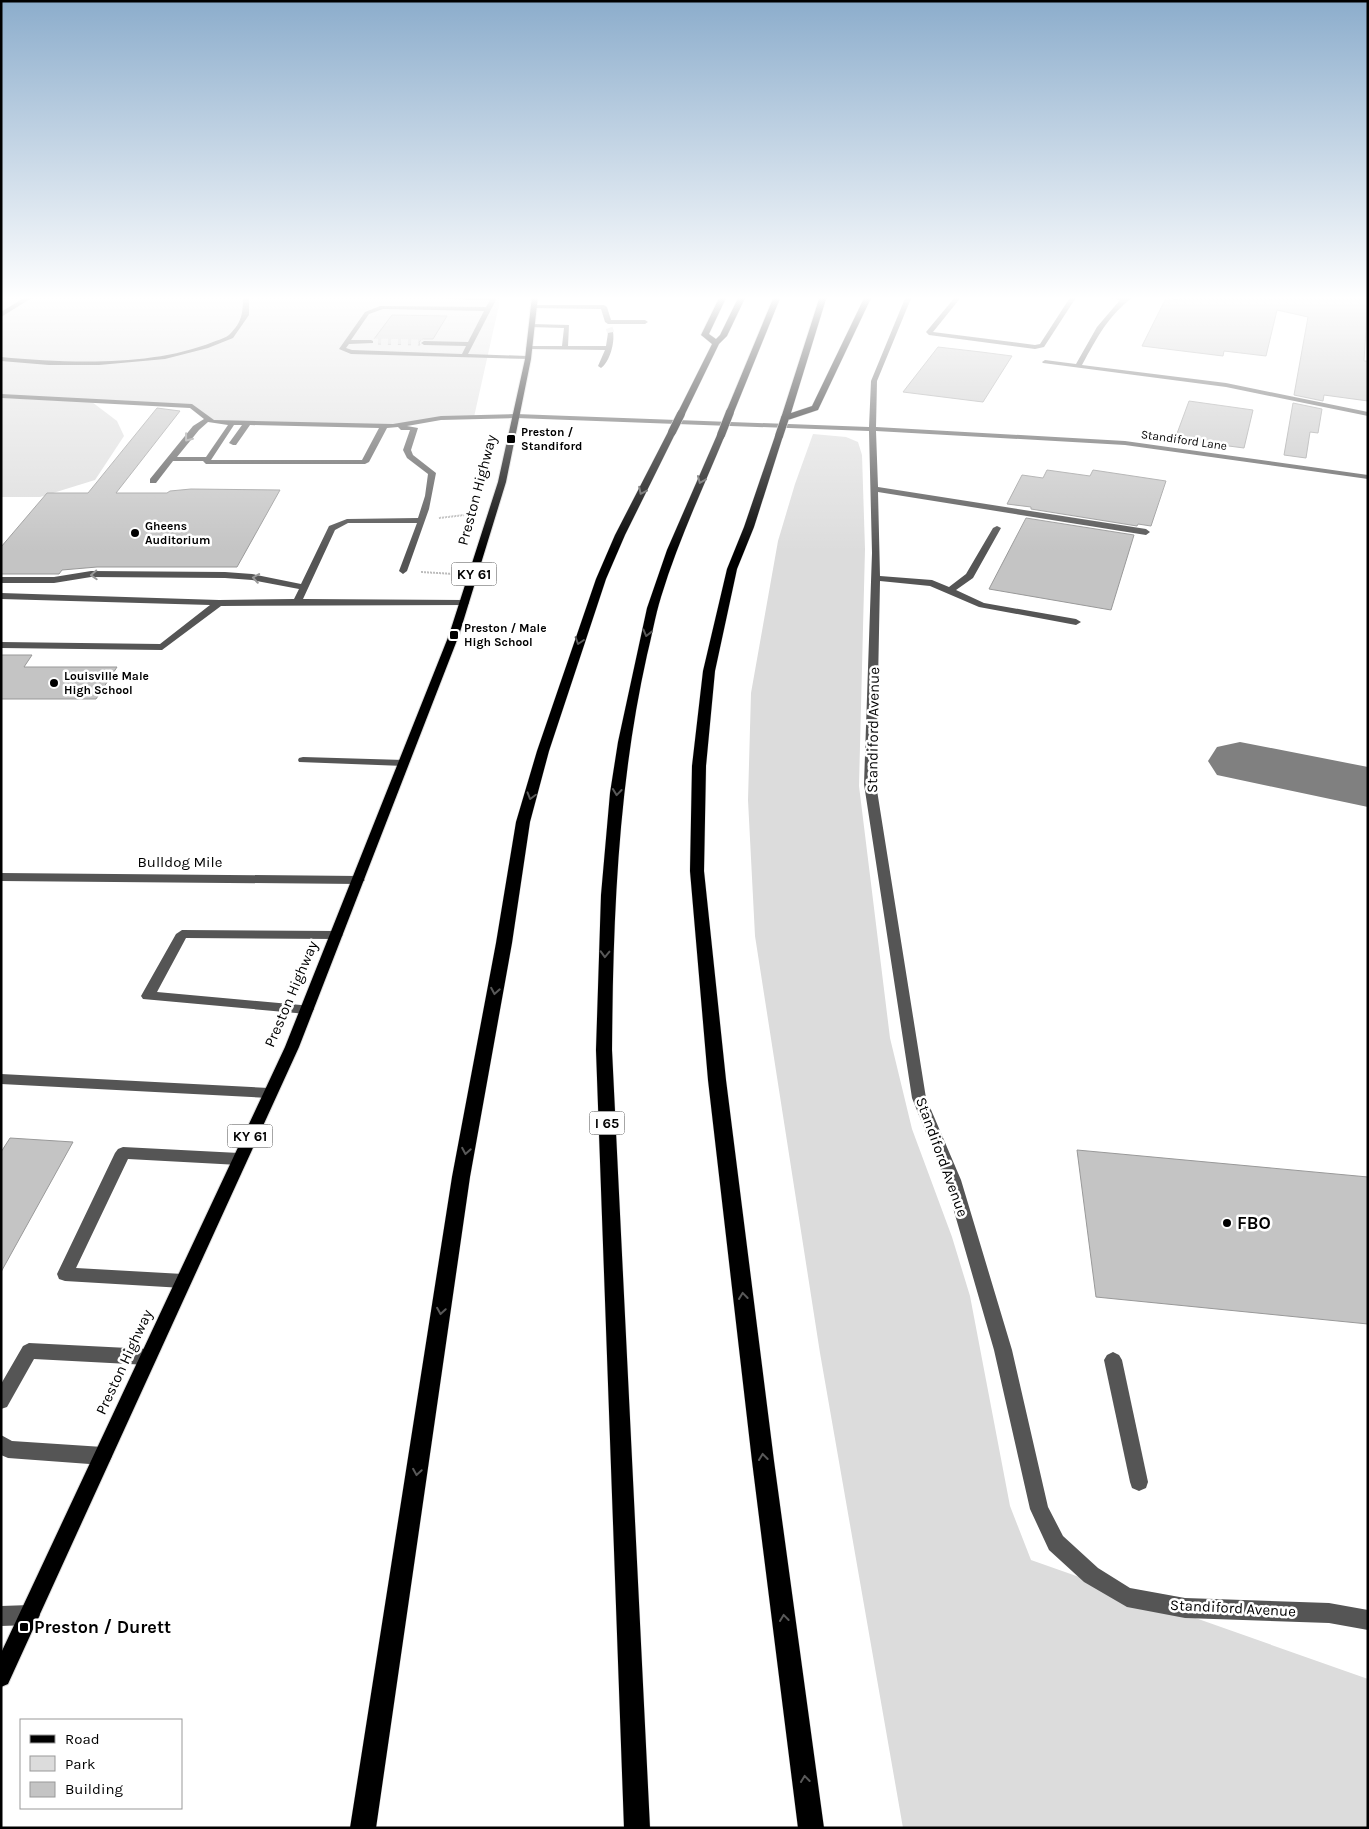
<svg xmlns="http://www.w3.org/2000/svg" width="1369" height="1829" font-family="Karla,sans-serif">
  <rect width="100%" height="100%" fill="#fff"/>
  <!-- green -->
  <g fill="#dcdcdc">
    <path d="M1,296H501L474,417L441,418L393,426L212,422L192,406L1,396Z"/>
    <path d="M1,398L92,402L117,421L124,436L95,480L40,497H1Z"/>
    <path d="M813,434L846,437L858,442L862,455L865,549L859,786L890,1038L912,1129L952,1237L970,1296L1010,1506L1031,1560L1368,1679V1828H903L820,1353L755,936L748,800L751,693L778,541L795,484Z"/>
  </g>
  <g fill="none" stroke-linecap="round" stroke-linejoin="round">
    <!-- taxiway -->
    <path fill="#808080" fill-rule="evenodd" d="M1240,742L1368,767V807L1217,775L1208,761L1217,747Z"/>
  </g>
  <!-- building -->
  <g fill="#c4c4c4" stroke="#999">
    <path d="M1181,296H1368L1364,361H1368V401L1324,395L1323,401L1294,395L1308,317L1277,310L1266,356L1224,351L1223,356L1142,346L1166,298L1179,300Z"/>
    <path d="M392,315L447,316L433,339H423L419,342L420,345L374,344L376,340L374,339Z"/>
    <path d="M938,347L981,352L1012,356L983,402L903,392Z"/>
    <path d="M1189,401L1253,410L1244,448L1175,439Z"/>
    <path d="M1293,403L1322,409L1318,433L1310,432L1306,458L1284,455Z"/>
    <path d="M157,408L180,411L116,493H167L170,491L191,489L280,490L237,567H97L62,570L59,574H1V547L47,493H88Z"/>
    <path d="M1047,470L1090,476L1093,470L1166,481L1151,526L1138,524L1137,526L1031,509V507L1007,504L1022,475L1043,478Z"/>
    <path d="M1026,518L1134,535L1111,610L989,589Z"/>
    <path d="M1,655H32L24,667H117L96,699H1Z"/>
    <path d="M10,1138L73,1142L1,1272V1152Z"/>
    <path d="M1077,1150L1368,1177V1324L1096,1297Z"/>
  </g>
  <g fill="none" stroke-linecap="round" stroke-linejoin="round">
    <!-- minor-tunnel -->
    <g stroke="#d9d9d9" stroke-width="7" stroke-dasharray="7 3" stroke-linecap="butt">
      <path d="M609,328L611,333"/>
      <path d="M371,342L424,343"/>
    </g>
    <defs>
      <path id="major" d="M532,296H538L531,359L506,482L459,635L299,1047L8,1684L1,1687V1653L285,1047L449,635L498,482L525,359Z"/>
      <g id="highway">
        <path d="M720,296H727L709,334L716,339L720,335L739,296H746L727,336L719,344L685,414L678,416L677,414L712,344L701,335Z"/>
        <path d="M774,296H781L734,412L727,414L726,412Z"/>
        <path d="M820,296H827L791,413L812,406L865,296H872L818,410L788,420H782L781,418Z"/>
        <path d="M672,429L676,432L625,535L606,579L549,751L530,822L512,943L470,1177L376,1828H350L452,1177L496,943L516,822L537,751L596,579L615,535L668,432Z"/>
        <path d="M721,432L725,435C703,488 678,541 661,597C655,616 652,636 647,655C618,785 613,917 612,1050L650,1828H624L596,1050L601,895L610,793L618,742L647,608L667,550L717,435Z"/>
        <path d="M779,433L783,436L754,527L737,569L715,671L706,766L704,871L726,1080L774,1461L824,1828H798L752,1461L708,1080L690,871L692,766L703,671L727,569L744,527L775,436Z"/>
      </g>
    </defs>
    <!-- major casing -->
    <use href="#major" stroke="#dbdbdb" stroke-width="2"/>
    <!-- highway casing -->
    <use href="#highway" stroke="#dbdbdb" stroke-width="1"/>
    <!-- path -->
    <g stroke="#777" stroke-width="2" stroke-dasharray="0.5 1" stroke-linecap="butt">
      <path d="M439,518L473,514"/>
      <path d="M421,572L454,574"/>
    </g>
    <!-- minor -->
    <g fill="#555" fill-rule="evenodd">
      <path d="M27,296H35L1,317V312Z"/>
      <path d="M243,296H249V315L233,338L208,348L165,359L99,365H49L1,361V357C67,363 151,367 213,342C218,340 226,338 230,334C242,322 243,313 243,296Z"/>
      <path d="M498,296L468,354L528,356L531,358L530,359L351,354L339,349L365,312L380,306L486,307L490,300L448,299L445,297ZM383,309L484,311L468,342L424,341L421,343L424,345L466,346L462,354L352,350L346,348L349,344L373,343V341L371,340H351L369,314Z"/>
      <path d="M906,296H912L877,381L876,427L1125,441L1368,475V479L1125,445L876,431L878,487L1146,529L1150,532L1146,535L878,492L880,576L932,580L949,587L966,574L993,528L997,526L1001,528L973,578L956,590L984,603L1076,619L1081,622L1076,625L979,607L930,586L880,581L876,784L926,1098L961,1180L1012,1350L1048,1507L1063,1536L1098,1568L1130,1588L1185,1598L1329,1603L1368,1610V1630L1329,1623L1185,1618L1127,1607L1084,1582L1049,1550L1030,1509L994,1350L945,1180L912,1098L864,784L872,553L869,431L516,418L441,420L407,426L418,428L411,450L413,455L436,473L429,509L407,571L403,574L399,571L417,523H348L335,530L303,599L464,600L469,603L467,605L221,606L162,650L1,648V642L160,644L210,605L1,599V593L219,600L294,599L299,589L252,580L225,578L91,577L54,583H1V577H54L91,571L225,572L252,574L301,584L329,526L347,519L418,518L425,496L428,474L407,458L403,450L410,430H401L398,427L387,428L369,462L365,464H206L203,461H173L156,483H150V479L193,426L204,419L190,408L1,398V394L192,404L214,420L393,424L441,416L516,414L869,427L871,381ZM208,422L228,425L206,457H177L199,430ZM234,425H242L229,443L233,445H236L250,425L379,428L362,460H211Z"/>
      <path d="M956,296H962L933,332L1035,345L1040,344L1071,296H1077L1044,347L1035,349L929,335L926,332Z"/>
      <path d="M1103,296H1134C1107,317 1098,336 1082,365L1226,383L1368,412V416L1226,387L1043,363L1042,362L1045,360L1076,364L1097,327L1120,300Z"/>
      <path d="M534,305H604L607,307L611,320H645L648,322L645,324H608L605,322L601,309L532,308Z"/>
      <path d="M532,324L569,325L568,346H606L608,333L613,332C615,342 610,362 601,368L598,366L605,350L527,349L526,348L529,346H562L564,328L530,327Z"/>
      <path d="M303,757L404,760L409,763L404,766L299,762L298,760L299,758Z"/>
      <path d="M1,873L359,876L365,880L359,884L1,881Z"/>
      <path d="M182,930L337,931L343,935L337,939L186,938L157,992L312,1006L314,1009L312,1012L307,1014L143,999L141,996L176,934Z"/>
      <path d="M1,1074L269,1088L274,1089L276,1093L274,1097L269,1098L1,1084Z"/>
      <path d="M123,1147L239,1153L244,1155L247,1159L244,1163L239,1165L128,1159L76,1268L183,1274L189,1276L191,1281L189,1286L183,1288L65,1281L59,1279L57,1274L115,1153L118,1149Z"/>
      <path d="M29,1343L148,1349L154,1352L157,1357L154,1362L148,1365L34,1359L7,1407L1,1409V1384L23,1346Z"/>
      <path d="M1113,1352L1119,1355L1122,1360L1148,1482L1146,1488L1139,1491L1132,1488L1130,1482L1104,1360L1107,1355Z"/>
      <path d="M1,1435L12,1441L103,1447L109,1450L112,1456L109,1462L103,1465L8,1458L1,1455Z"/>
      <path d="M30,1605L37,1608L40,1615L37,1622L30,1625L1,1626V1606Z"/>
    </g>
    <!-- major -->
    <use href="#major" fill="#000" fill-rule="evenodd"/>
    <!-- highway -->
    <use href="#highway" fill="#000" fill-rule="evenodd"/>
    <defs>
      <g id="highway-bridge">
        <path d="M672,432L681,414"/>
        <path d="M721,435L730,412"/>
        <path d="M779,436L785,418"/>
      </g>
    </defs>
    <!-- highway-bridge casing -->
    <use href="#highway-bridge" stroke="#dbdbdb" stroke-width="9" stroke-linecap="butt"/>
    <!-- highway-bridge -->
    <use href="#highway-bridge" stroke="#000" stroke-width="8"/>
  </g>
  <!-- one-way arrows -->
  <defs><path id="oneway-chevron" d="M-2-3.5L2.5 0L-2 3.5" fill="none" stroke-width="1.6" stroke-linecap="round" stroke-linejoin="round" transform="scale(1.25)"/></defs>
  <g stroke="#999">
    <use href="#oneway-chevron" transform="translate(188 438) rotate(128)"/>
    <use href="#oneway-chevron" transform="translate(94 575) rotate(177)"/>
    <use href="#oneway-chevron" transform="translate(256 578) rotate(-171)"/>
  </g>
  <g stroke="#595959">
    <use href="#oneway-chevron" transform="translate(701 480) rotate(113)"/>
    <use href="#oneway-chevron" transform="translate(642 491) rotate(116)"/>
    <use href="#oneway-chevron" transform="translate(647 633) rotate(104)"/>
    <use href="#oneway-chevron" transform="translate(579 641) rotate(108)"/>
    <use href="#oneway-chevron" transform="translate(617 792) rotate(96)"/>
    <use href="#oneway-chevron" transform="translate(531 796) rotate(106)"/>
    <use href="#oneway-chevron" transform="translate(605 954) rotate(92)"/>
    <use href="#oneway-chevron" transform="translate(495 991) rotate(100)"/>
    <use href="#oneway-chevron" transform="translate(466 1151) rotate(100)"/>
    <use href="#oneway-chevron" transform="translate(743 1296) rotate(-97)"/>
    <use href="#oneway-chevron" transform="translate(441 1311) rotate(99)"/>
    <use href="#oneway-chevron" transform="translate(763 1457) rotate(-97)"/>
    <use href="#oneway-chevron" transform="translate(417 1472) rotate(99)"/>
    <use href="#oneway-chevron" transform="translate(784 1618) rotate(-97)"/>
    <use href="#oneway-chevron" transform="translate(805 1779) rotate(-97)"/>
  </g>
  <!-- sky -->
  <linearGradient id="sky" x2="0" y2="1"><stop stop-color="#8cadcc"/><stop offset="0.54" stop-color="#fff"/><stop offset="1" stop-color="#fff" stop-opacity="0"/></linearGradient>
  <rect width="1369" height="552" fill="url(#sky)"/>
  <!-- markers -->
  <g fill="#000" stroke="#fff" stroke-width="2">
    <rect x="506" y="434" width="10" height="10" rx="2.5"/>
    <circle cx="135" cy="533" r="5"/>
    <rect x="449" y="630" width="10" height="10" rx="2.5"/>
    <circle cx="54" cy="683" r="5"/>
    <circle cx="1227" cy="1223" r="5"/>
    <rect x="19" y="1622" width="10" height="10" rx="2.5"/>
  </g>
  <g text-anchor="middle" stroke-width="5" stroke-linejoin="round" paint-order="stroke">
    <!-- far-poi labels -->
    <g font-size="12" font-weight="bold" fill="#000" stroke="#fff" text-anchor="start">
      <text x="521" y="436">Preston /<tspan x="521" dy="14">Standiford</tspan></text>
      <text x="145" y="530">Gheens<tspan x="145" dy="14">Auditorium</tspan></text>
      <text x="464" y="632">Preston / Male<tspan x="464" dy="14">High School</tspan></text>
      <text x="64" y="680">Louisville Male<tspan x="64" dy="14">High School</tspan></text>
    </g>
    <!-- far-street labels -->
    <g font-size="12" fill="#000" stroke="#fff">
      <text transform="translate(1184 440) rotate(8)" y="4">Standiford Lane</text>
    </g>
    <!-- shield labels -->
    <g fill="#fff" stroke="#4c4c4c" stroke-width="1">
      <rect x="451.5" y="562.5" width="45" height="23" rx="4"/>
      <rect x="589.5" y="1111.5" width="35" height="23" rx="4"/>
      <rect x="227.5" y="1124.5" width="45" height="23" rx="4"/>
    </g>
    <g font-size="14" font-weight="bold" fill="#000">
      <text x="474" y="579">KY 61</text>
      <text x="607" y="1128">I 65</text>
      <text x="250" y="1141">KY 61</text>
    </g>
    <!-- street labels -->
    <g font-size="15" fill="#000" stroke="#fff">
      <text transform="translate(477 490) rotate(-75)" y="5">Preston Highway</text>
      <text transform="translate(873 730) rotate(-89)" y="5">Standiford Avenue</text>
      <text x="180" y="867">Bulldog Mile</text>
      <text transform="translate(291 994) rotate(-67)" y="5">Preston Highway</text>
      <text transform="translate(942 1157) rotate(70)" y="5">Standiford Avenue</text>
      <text transform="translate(124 1362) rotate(-65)" y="5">Preston Highway</text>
      <text transform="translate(1233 1608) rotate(3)" y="5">Standiford Avenue</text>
    </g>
    <!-- near-poi labels -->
    <g font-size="18" font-weight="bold" fill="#000" stroke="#fff" text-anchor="start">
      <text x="1237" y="1229">FBO</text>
      <text x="34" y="1633">Preston / Durett</text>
    </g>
  </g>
  <!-- border -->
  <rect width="1369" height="1829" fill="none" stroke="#000000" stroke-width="5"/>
  <!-- legend -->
  <rect x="20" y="1719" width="162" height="90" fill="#ffffff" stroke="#999999"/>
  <rect x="30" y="1735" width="25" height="8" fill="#000000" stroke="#999999"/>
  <text x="65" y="1744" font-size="15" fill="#000000">Road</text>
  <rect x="30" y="1756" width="25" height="15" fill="#dcdcdc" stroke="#999999"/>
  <text x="65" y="1769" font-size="15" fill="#000000">Park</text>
  <rect x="30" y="1782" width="25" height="15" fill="#c4c4c4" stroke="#999999"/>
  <text x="65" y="1794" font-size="15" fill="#000000">Building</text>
</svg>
